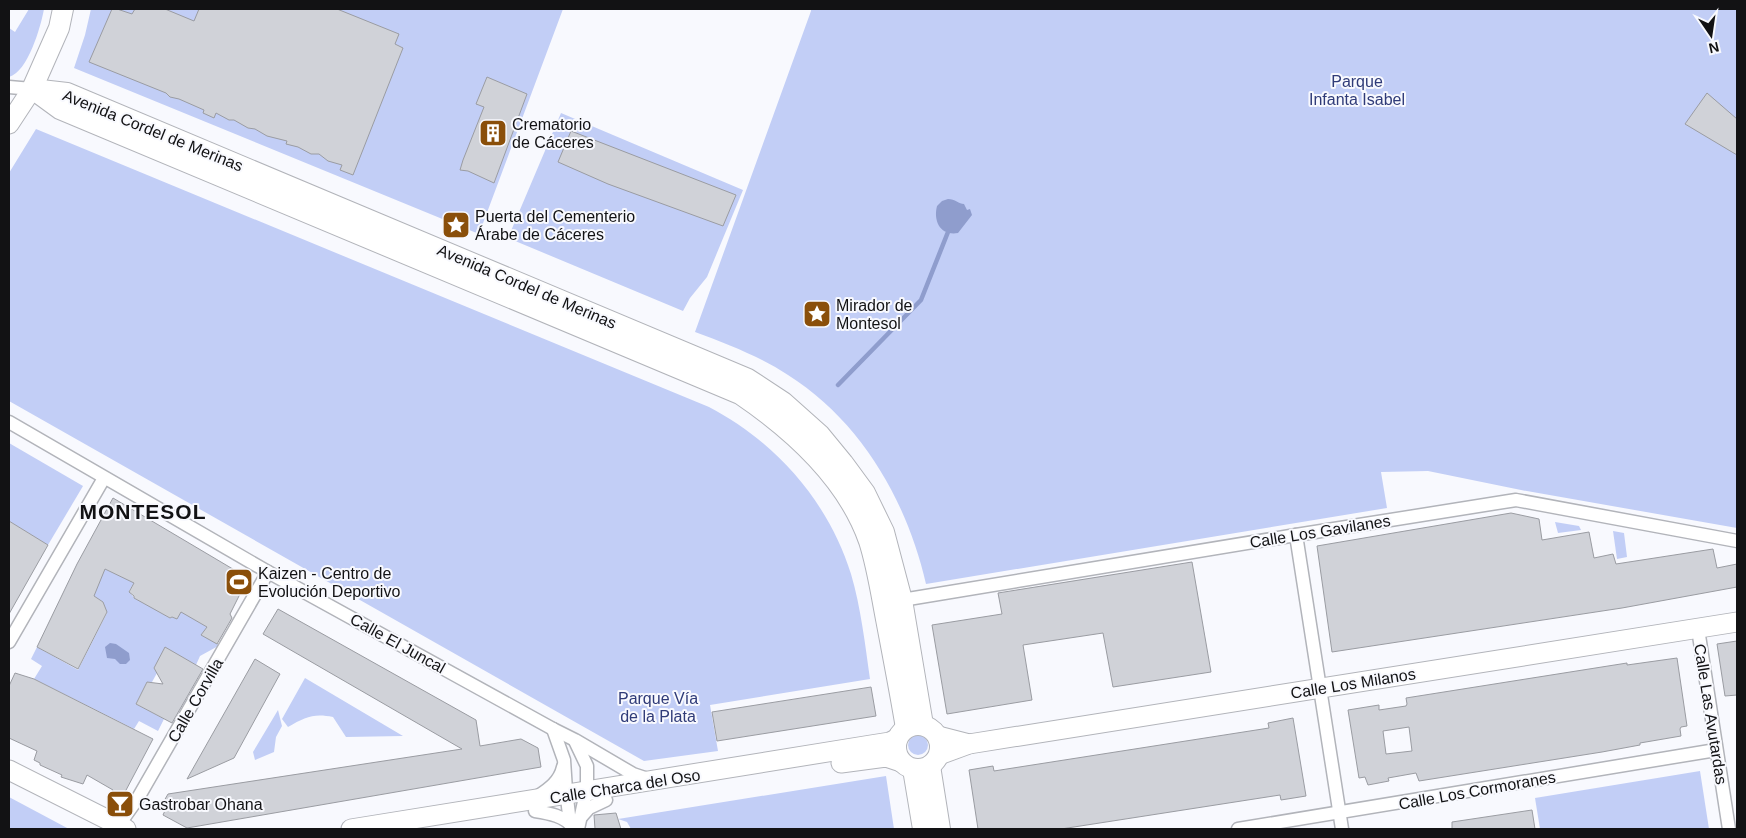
<svg xmlns="http://www.w3.org/2000/svg" width="1746" height="838" font-family="Arial,sans-serif">
  <rect width="100%" height="100%" fill="#f8f9fe"/>
  <!-- green -->
  <g fill="#c2cef6">
    <path d="M29,9H44C41,26 28,72 9,77V28L15,32Z"/>
    <path d="M91,9H563L479,234L74,68L85,35Z"/>
    <path d="M811,9H1737V528L1521,490L1428,471L1381,472L1387,508L926,584C907,501 861,421 788,375C759,356 727,344 695,332L811,11Z"/>
    <path d="M561,113L743,190L707,277L690,298L683,311L508,238Z"/>
    <path d="M36,129L709,407C776,442 828,501 851,574C861,608 865,644 870,679L710,705L718,751L644,761L9,401V173Z"/>
    <path d="M9,443L83,486L48,545L9,521Z"/>
    <path d="M1555,522L1579,526L1581,530L1558,533Z"/>
    <path d="M1613,531L1624,533L1627,557L1617,559Z"/>
    <path d="M105,569L122,577L124,575L135,581L129,591L134,598L147,605H159L156,610L170,618L172,617L177,619L183,607L192,618L207,627L201,635L220,645L200,656L196,665L165,648L154,668L157,673L152,682H147L136,704L164,719L158,731L139,721L134,729L34,679L42,666L31,659L37,647L78,670L107,613L103,602L89,593Z"/>
    <path d="M305,678L403,736L346,737L333,717C314,713 305,717 288,727L282,719Z"/>
    <path d="M278,710L282,726L276,737L274,752L255,760L253,752Z"/>
    <circle cx="918" cy="745" r="10"/>
    <path d="M1700,771L1709,829H1540L1535,798Z"/>
    <path d="M886,776L894,829H631L627,822L618,819Z"/>
    <path d="M9,797L69,829H9Z"/>
  </g>
  <!-- water -->
  <g fill="#8f9dcd">
    <path d="M948,199C955,199 959,204 964,204L967,210L970,209L972,215L958,233C941,236 933,222 937,206L942,201Z"/>
    <path d="M110,643L116,644L129,653L130,660L126,664H120L115,659L107,658L105,647Z"/>
  </g>
  <g fill="none" stroke-linecap="round" stroke-linejoin="round">
    <!-- stream -->
    <path stroke="#8f9dcd" stroke-width="4.5" d="M838,385L921,300L948,232"/>
  </g>
  <!-- building -->
  <g fill="#d0d2d8" stroke="#9a9ca2" fill-rule="evenodd">
    <path d="M112,9H117L132,14L135,9H165L194,21L199,9H337L399,34L395,44L403,48L353,175L340,170L342,165L328,161L319,154H311L298,147L286,144L287,141L267,136L255,129L248,128L234,120H229L216,113L214,118L203,113L204,110L179,99L170,97L166,93L89,62Z"/>
    <path d="M487,77L527,94L494,183L468,171L460,170L463,160L484,107L476,104Z"/>
    <path d="M1707,93L1737,119V155L1685,124Z"/>
    <path d="M571,131L736,195L723,226L608,184L558,162Z"/>
    <path d="M113,498L248,578L230,614L232,618L217,644L201,635L207,627L181,612L177,619L172,617L170,618L134,598V596L129,592L134,583L105,569L94,596L103,602L107,612L78,669L37,647L77,564Z"/>
    <path d="M1511,513L1539,519L1542,540L1589,532L1594,558L1613,554L1616,564L1713,549L1717,568L1737,564V587L1622,608L1332,652L1317,546Z"/>
    <path d="M9,521L48,545L9,614Z"/>
    <path d="M1192,562L1211,672L1113,687L1103,633L1023,645L1032,700L947,714L932,625L1002,614L998,593Z"/>
    <path d="M278,609L476,720L480,746L521,739L538,748L541,767L187,828L163,815L168,804L164,801L168,794L462,749L263,634Z"/>
    <path d="M1737,641V695L1725,696L1717,644Z"/>
    <path d="M165,647L203,669L172,723L136,704L147,682L163,684L154,668Z"/>
    <path d="M1677,658L1687,726L1681,727L1680,729L1681,736L1640,743V745L1602,752L1419,781L1416,773L1388,778L1389,781L1368,785L1365,777L1359,778L1348,710L1379,705V710L1406,706L1407,704L1406,698L1627,663V665ZM1409,727L1412,751L1386,754L1383,731Z"/>
    <path d="M255,659L280,674L234,758L187,779Z"/>
    <path d="M15,673L34,679L153,739L115,811L108,807L113,790L87,775L83,784L61,777L62,775L40,765V763L34,760L37,751L9,738V686Z"/>
    <path d="M871,687L876,716L717,741L712,712Z"/>
    <path d="M1293,718L1306,796L1281,800L1280,795L1061,829H978L969,770L993,766L994,771L1269,728L1268,723Z"/>
    <path d="M1532,810L1535,829H1452V822Z"/>
    <path d="M616,813L621,829H595L594,815Z"/>
  </g>
  <g fill="none" stroke-linecap="round" stroke-linejoin="round">
    <defs>
      <g id="street">
        <path d="M9,87L32,89"/>
        <path d="M9,422L268,572L553,729L575,740L633,774L648,779"/>
        <path d="M1296,535L1342,829"/>
        <path d="M902,600L1296,535L1516,500L1737,541"/>
        <path d="M1698,629L1729,829"/>
        <path d="M9,642L104,478"/>
        <path d="M553,729L564,760L566,790L570,823"/>
        <path d="M575,741L587,766V788L578,829"/>
        <path d="M538,796C549,789 560,781 563,767"/>
        <path d="M535,811C548,813 566,816 573,828"/>
        <path d="M581,817L589,808L606,800"/>
        <path d="M116,829L138,798L268,572"/>
        <path d="M1238,829L1716,750"/>
      </g>
      <g id="secondary">
        <path d="M9,124L32,89"/>
        <path d="M938,736L969,744"/>
        <path d="M939,755L969,744L1737,622"/>
        <path d="M841,763L886,757L901,762"/>
        <path d="M9,770L126,829"/>
        <path d="M351,829L871,745L890,742L898,738"/>
      </g>
      <g id="primary">
        <path d="M32,89L67,93L748,379L783,402L820,435L843,463L865,493L884,532L902,600L923,725"/>
        <path d="M32,89L59,28L63,9"/>
        <path d="M34,90L60,109L740,394C793,430 847,478 869,541C877,566 881,593 886,619C893,656 900,692 906,728"/>
        <circle cx="918" cy="747" r="22"/>
        <path d="M930,766L940,829"/>
        <path d="M913,769L923,829"/>
      </g>
    </defs>
    <!-- street casing -->
    <use href="#street" stroke="#b2b4ba" stroke-width="15"/>
    <!-- secondary casing -->
    <use href="#secondary" stroke="#b2b4ba" stroke-width="21"/>
    <!-- primary casing -->
    <use href="#primary" stroke="#b2b4ba" stroke-width="22"/>
    <!-- street -->
    <use href="#street" stroke="#fff" stroke-width="12"/>
    <!-- secondary -->
    <use href="#secondary" stroke="#fff" stroke-width="19"/>
    <!-- primary -->
    <use href="#primary" stroke="#fff" stroke-width="20"/>
  </g>
  <!-- icons -->
  <defs>
    <symbol id="building-square" viewBox="-11 -11 22 22"><rect x="-9" y="-9" width="18" height="18" rx="4" fill="#8a4f0a" stroke="#f8f9fe"/><path d="M-4-6H4V6H1V3H-1V6H-4ZM-2.5-4.3h1.7v1.8h-1.7ZM.8-4.3h1.7v1.8H.8ZM-2.5-1h1.7V.8h-1.7ZM.8-1h1.7V.8H.8Z" fill="#fff"/></symbol>
    <symbol id="sight-square" viewBox="-11 -11 22 22"><rect x="-9" y="-9" width="18" height="18" rx="4" fill="#8a4f0a" stroke="#f8f9fe"/><path d="M0-6L1.8-2.2L6-1.7L2.9 1.2L3.7 5.4L0 3.3L-3.7 5.4L-2.9 1.2L-6-1.7L-1.8-2.2Z" fill="#fff"/></symbol>
    <symbol id="stadium-square" viewBox="-11 -11 22 22"><rect x="-9" y="-9" width="18" height="18" rx="4" fill="#8a4f0a" stroke="#f8f9fe"/><path d="M0-5a6.5 5 0 1 0 0 10a6.5 5 0 1 0 0-10ZM-3.5-1.8h7v3.6h-7Z" fill="#fff"/></symbol>
    <symbol id="bar-square" viewBox="-11 -11 22 22"><rect x="-9" y="-9" width="18" height="18" rx="4" fill="#8a4f0a" stroke="#f8f9fe"/><path d="M-6-5H6L.8 .8V4.5H3.5V6h-7V4.5H-.8V.8Z" fill="#fff"/></symbol>
  </defs>
  <g fill-rule="evenodd">
    <use href="#building-square" x="477" y="117" width="32" height="32"/>
    <use href="#sight-square" x="440" y="209" width="32" height="32"/>
    <use href="#sight-square" x="801" y="298" width="32" height="32"/>
    <use href="#stadium-square" x="223" y="566" width="32" height="32"/>
    <use href="#bar-square" x="104" y="788" width="32" height="32"/>
  </g>
  <g text-anchor="middle" stroke-width="4" stroke-linejoin="round" paint-order="stroke">
    <!-- park labels -->
    <g font-size="16" fill="#2f3b78" stroke="#f8f9fe">
      <text x="1357" y="87">Parque<tspan x="1357" dy="18">Infanta Isabel</tspan></text>
      <text x="658" y="704">Parque Vía<tspan x="658" dy="18">de la Plata</tspan></text>
    </g>
    <!-- poi labels -->
    <g font-size="16" fill="#121214" stroke="#f8f9fe" text-anchor="start">
      <text x="512" y="130">Crematorio<tspan x="512" dy="18">de Cáceres</tspan></text>
      <text x="475" y="222">Puerta del Cementerio<tspan x="475" dy="18">Árabe de Cáceres</tspan></text>
      <text x="836" y="311">Mirador de<tspan x="836" dy="18">Montesol</tspan></text>
      <text x="258" y="579">Kaizen - Centro de<tspan x="258" dy="18">Evolución Deportivo</tspan></text>
      <text x="139" y="810">Gastrobar Ohana</text>
    </g>
    <!-- street labels -->
    <g font-size="16" fill="#121214" stroke="#f8f9fe">
      <text transform="translate(153 130) rotate(22)" y="6">Avenida Cordel de Merinas</text>
      <text transform="translate(527 286) rotate(23)" y="6">Avenida Cordel de Merinas</text>
      <text transform="translate(1320 531) rotate(-9)" y="6">Calle Los Gavilanes</text>
      <text transform="translate(398 643) rotate(29)" y="6">Calle El Juncal</text>
      <text transform="translate(1353 683) rotate(-9)" y="6">Calle Los Milanos</text>
      <text transform="translate(195 700) rotate(-60)" y="6">Calle Corvilla</text>
      <text transform="translate(1711 714) rotate(81)" y="6">Calle Las Avutardas</text>
      <text transform="translate(625 786) rotate(-9)" y="6">Calle Charca del Oso</text>
      <text transform="translate(1477 790) rotate(-10)" y="6">Calle Los Cormoranes</text>
    </g>
    <!-- district labels -->
    <g font-size="21" font-weight="bold" letter-spacing="1" fill="#121214" stroke="#f8f9fe">
      <text x="143" y="519">MONTESOL</text>
    </g>
  </g>
  <!-- border -->
  <rect width="1746" height="838" fill="none" stroke="#121214" stroke-width="20"/>
  <!-- north arrow -->
  <g transform="translate(1711 35) rotate(167)" stroke="#f8f9fe" stroke-width="4" paint-order="stroke">
  <path d="M0-4L9 19L0 12L-9 19Z" fill="#121214"/>
  <text y="-8" font-size="14" font-weight="bold" text-anchor="middle" fill="#121214">N</text>
  </g>
</svg>
